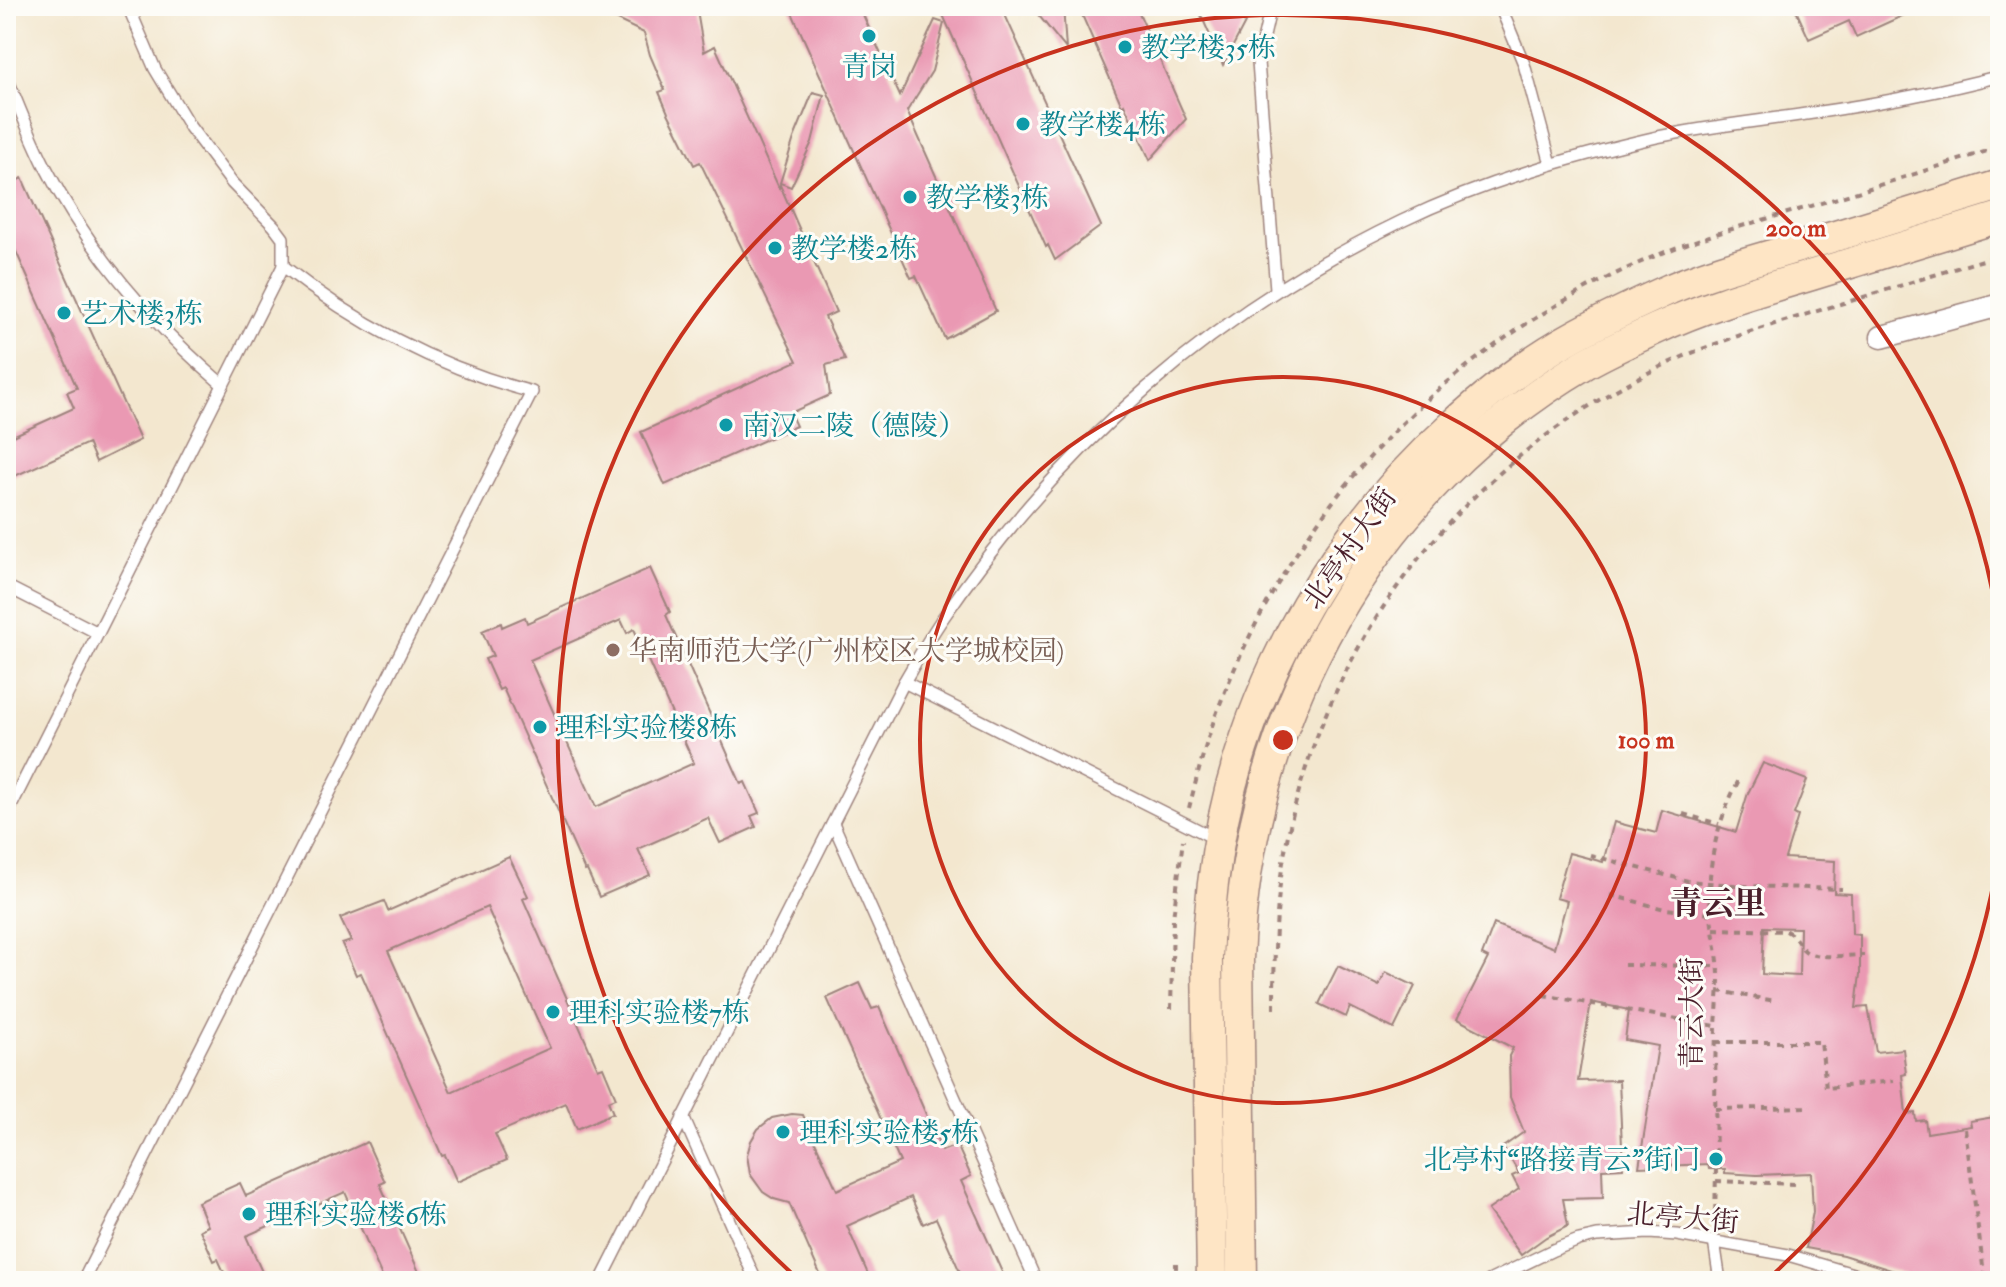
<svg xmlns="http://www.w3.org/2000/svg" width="2006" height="1287" font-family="'IM FELL Double Pica','Noto Serif SC',serif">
  <rect width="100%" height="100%" fill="#fdfcf7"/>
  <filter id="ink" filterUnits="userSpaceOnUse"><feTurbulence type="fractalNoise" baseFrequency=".0125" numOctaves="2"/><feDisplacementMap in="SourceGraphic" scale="16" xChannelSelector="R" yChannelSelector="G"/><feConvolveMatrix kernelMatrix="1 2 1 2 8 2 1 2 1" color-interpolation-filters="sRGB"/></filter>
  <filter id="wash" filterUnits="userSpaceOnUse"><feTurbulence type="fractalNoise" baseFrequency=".006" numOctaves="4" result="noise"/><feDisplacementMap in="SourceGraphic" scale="32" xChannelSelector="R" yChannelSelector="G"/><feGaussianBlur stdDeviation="1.8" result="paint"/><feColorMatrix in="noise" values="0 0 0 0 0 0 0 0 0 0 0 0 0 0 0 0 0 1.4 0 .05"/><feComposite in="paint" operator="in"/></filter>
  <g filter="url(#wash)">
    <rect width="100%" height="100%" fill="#f3e7cf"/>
    <g id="blocks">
      <!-- building -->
      <g fill="#ea99b3" fill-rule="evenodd">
        <path d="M588,6H698V17L704,52L715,46L779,188L780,185L836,312L825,317L845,360L826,365L830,395L790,413L796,426L665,485L641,432L797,361L700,162L694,165L668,113L659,92L665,90L650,55L644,33Z"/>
        <path d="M789,6H859L900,96L935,20L944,23L932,71L907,111L996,311L945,339L916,276L911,278Z"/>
        <path d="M939,6H1001L1101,226L1055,260L1048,245L1046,247Z"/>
        <path d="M1031,6H1063L1066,49Z"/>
        <path d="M1078,6H1136L1186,119L1150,160L1124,104L1122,106Z"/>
        <path d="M1197,6H1238L1245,23L1223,65Z"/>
        <path d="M1794,6H1924L1856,37L1849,21L1809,39Z"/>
        <path d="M813,92L824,95L812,142L791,187L780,183L794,138Z"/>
        <path d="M22,178L140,440L96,462L88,443L6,480V439L74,408L67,392L77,388L6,229V186Z"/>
        <path d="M650,568L670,612L666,615L741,784L745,782L759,813L751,816L756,827L720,843L708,818L638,849L650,875L599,897L587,870L585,871L503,688L499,690L485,659L493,656L482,631L501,623L502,627L525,617L527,623ZM621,620L627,633L634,629L694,763L596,807L530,660Z"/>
        <path d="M1763,763L1807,780L1794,814L1798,816L1785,858L1835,861L1834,893L1851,894L1852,934L1860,935V974L1856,1008L1868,1007L1876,1052L1903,1049L1906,1074L1902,1075L1906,1114L1915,1113L1916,1121L1925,1120L1927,1133L1971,1126L1970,1121L2000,1116V1281H1937V1277L1920,1279L1843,1255L1806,1248L1813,1212L1811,1173L1757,1175L1725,1173V1169H1709L1708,1164L1639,1167L1658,1046L1625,1040L1629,1010L1591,1002L1578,1081L1619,1080L1623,1168L1602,1169L1603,1198L1563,1199L1568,1226L1546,1237L1521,1255L1488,1210L1519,1189L1512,1176L1519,1173L1503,1147L1524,1132L1510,1097L1509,1056L1513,1048L1457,1019L1488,958L1482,955L1494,924L1554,948L1567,901L1556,898L1569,853L1603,862L1614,822L1656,833L1662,810L1736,832L1748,793ZM1764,927L1800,928L1799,976L1762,974Z"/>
        <path d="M509,857L528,896L523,899L598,1069L603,1067L616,1098L608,1101L613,1113L577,1129L566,1103L495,1134L507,1160L457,1182L445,1155L442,1156L361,973L356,975L342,944L351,941L340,918L384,901L388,911ZM487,907L550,1048L451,1092L388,951Z"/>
        <path d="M1338,966L1379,986L1386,972L1415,986L1394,1029L1350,1007L1346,1017L1319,1004Z"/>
        <path d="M860,983L872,1009L879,1007L942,1151L957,1145L971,1176L961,1181L1006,1281H964L936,1218L923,1224L911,1197L847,1226L871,1281H823L789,1203L774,1199L763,1192L750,1174L747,1155L751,1141L758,1129L772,1118L792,1114L803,1115L837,1190L900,1162L827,998Z"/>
        <path d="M367,1142L385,1182L380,1184L423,1281H384L345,1192L246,1236L266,1281H228L218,1259L214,1261L200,1230L208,1226L198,1202L240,1183L246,1196Z"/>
      </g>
    </g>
  </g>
  <g filter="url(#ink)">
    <use href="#blocks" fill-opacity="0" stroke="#9e837d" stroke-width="2"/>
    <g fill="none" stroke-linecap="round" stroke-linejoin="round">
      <defs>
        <g id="lane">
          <path d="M128,6L155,69L190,127L232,183L274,226L283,238V266"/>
          <path d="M1271,6L1258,62L1276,289"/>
          <path d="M1500,6L1524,64L1551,164"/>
          <path d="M6,75C18,105 30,136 45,166C88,251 151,323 223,385"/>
          <path d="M6,586L98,633"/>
          <path d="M904,682L1218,840"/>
          <path d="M6,816L283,266C358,325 440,368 532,392L83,1281"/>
          <path d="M833,823L1036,1281"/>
          <path d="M683,1117L756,1281"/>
          <path d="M1714,1241L1720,1281"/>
          <path d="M601,1281L904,682C917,660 930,636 945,615C1061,445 1216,310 1402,221C1483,182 1570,157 1657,137C1709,126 1761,121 1813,113C1875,104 1939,92 2000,76"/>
          <path d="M1489,1281L1553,1250L1579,1240L1597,1236L1649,1233L1677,1235L1788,1255L1877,1281"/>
        </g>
        <path id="street" d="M1882,337L2000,305"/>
        <g id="secondary">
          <path d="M1212,1281L1207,958C1209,912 1214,865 1223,820C1255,669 1337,530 1451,427C1488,393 1528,361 1572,337C1604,319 1637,304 1670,289C1715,270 1763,258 1809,244C1873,225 1936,205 2000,185"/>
          <path d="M1242,1281L1238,959C1248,714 1372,490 1585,364C1608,351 1632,340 1656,329C1707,305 1762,290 1815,274C1877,255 1938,236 2000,217"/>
        </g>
      </defs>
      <!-- lane casing -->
      <use href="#lane" stroke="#9e837d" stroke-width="14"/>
      <!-- street casing -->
      <use href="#street" stroke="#9e837d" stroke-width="25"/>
      <!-- secondary casing -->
      <use href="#secondary" stroke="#9e837d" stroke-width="33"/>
      <!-- path -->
      <g stroke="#9e837d" stroke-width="4" stroke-dasharray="6 6" stroke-linecap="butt">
        <path d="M1189,808C1198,773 1207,737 1220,704C1301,495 1453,340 1660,254C1704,236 1752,223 1798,210C1865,190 1933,168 2000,147"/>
        <path d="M1683,814L1719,824"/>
        <path d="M1590,855L1688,881L1744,886L1842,889"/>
        <path d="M1610,895L1665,909L1710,914"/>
        <path d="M1714,929L1786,931C1796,936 1797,943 1804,950C1813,960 1850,955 1864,955"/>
        <path d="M1624,965L1718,966"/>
        <path d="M1718,991L1775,1001"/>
        <path d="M1543,995L1716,1026"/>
        <path d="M1171,1009L1173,918L1183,840"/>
        <path d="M1274,1009C1274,950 1276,892 1288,835C1333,623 1477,450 1673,361C1723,339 1775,324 1827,308C1885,291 1942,272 2000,255"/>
        <path d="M1716,1042H1821L1826,1088L1894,1081"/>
        <path d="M1715,1109L1811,1107"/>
        <path d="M1965,1129L1985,1281"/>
        <path d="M1716,1154C1715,1111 1715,1069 1716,1026C1717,1009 1719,993 1719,977C1719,956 1713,937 1711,916C1705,870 1717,821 1739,780"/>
        <path d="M1716,1181L1795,1184"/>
        <path d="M1715,1223L1716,1169"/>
        <path d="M1176,1263V1281"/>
      </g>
      <!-- lane -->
      <use href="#lane" stroke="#fff" stroke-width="11"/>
      <!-- street -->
      <use href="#street" stroke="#fff" stroke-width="22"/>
      <!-- secondary -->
      <use href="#secondary" stroke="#fee5c5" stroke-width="30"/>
    </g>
  </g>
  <!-- distance rings -->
  <g fill="none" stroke="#c8321e" stroke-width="4">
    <circle cx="1283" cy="740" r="363"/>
    <path d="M1999 853A725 725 0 0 1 1768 1279M798 1279A725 725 0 1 1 1999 627"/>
  </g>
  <!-- markers -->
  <g fill="#0f9aa8" stroke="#fdfcf7" stroke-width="3">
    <circle cx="869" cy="36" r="8"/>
    <circle cx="1125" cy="47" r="8"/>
    <circle cx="1023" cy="124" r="8"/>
    <circle cx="910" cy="197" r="8"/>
    <circle cx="775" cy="248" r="8"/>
    <circle cx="64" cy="313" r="8"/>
    <circle cx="726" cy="425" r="8"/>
    <circle cx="540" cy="727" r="8"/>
    <circle cx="553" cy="1012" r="8"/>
    <circle cx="783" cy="1132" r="8"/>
    <circle cx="1716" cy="1159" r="8"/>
    <circle cx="249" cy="1214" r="8"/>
  </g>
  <circle fill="#8d6e63" stroke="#fdfcf7" stroke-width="3" cx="613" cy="650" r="8"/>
  <g text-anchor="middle" stroke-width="6" stroke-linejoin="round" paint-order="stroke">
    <!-- culture labels -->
    <g font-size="28" fill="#0d838f" stroke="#fdfcf7" text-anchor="start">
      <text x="1141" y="57">教学楼35栋</text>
      <text x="869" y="76" text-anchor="middle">青岗</text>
      <text x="1039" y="134">教学楼4栋</text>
      <text x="926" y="207">教学楼3栋</text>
      <text x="791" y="258">教学楼2栋</text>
      <text x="80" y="323">艺术楼3栋</text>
      <text x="742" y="435">南汉二陵（德陵）</text>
      <text x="556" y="737">理科实验楼8栋</text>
      <text x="569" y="1022">理科实验楼7栋</text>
      <text x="799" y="1142">理科实验楼5栋</text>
      <text x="1700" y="1169" text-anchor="end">北亭村“路接青云”街门</text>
      <text x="265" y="1224">理科实验楼6栋</text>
    </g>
    <!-- street labels -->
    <g font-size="28" fill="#4a1f2b" stroke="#fdfcf7">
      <text transform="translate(1349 548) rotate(-55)" y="10">北亭村大街</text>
      <text transform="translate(1691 1013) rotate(-90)" y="10">青云大街</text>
      <text transform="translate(1683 1217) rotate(5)" y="10">北亭大街</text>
    </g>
    <!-- education labels -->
    <g font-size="28" fill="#785e54" stroke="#fdfcf7" text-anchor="start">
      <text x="629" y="660">华南师范大学(广州校区大学城校园)</text>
    </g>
    <!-- quarter labels -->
    <g font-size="32" font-weight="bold" fill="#4a1f2b" stroke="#fdfcf7">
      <text x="1718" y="914">青云里</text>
    </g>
  </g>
  <circle cx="1283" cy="740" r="12" fill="#c8321e" stroke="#fdfcf7" stroke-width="4"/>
  <g font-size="24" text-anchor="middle" font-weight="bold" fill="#c8321e" stroke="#fdfcf7" stroke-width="6" stroke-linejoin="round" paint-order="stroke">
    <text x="1796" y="236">200 m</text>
    <text x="1646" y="748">100 m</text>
  </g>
  <!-- margin -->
  <rect width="2006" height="1287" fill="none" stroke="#fdfcf7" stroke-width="32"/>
</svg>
